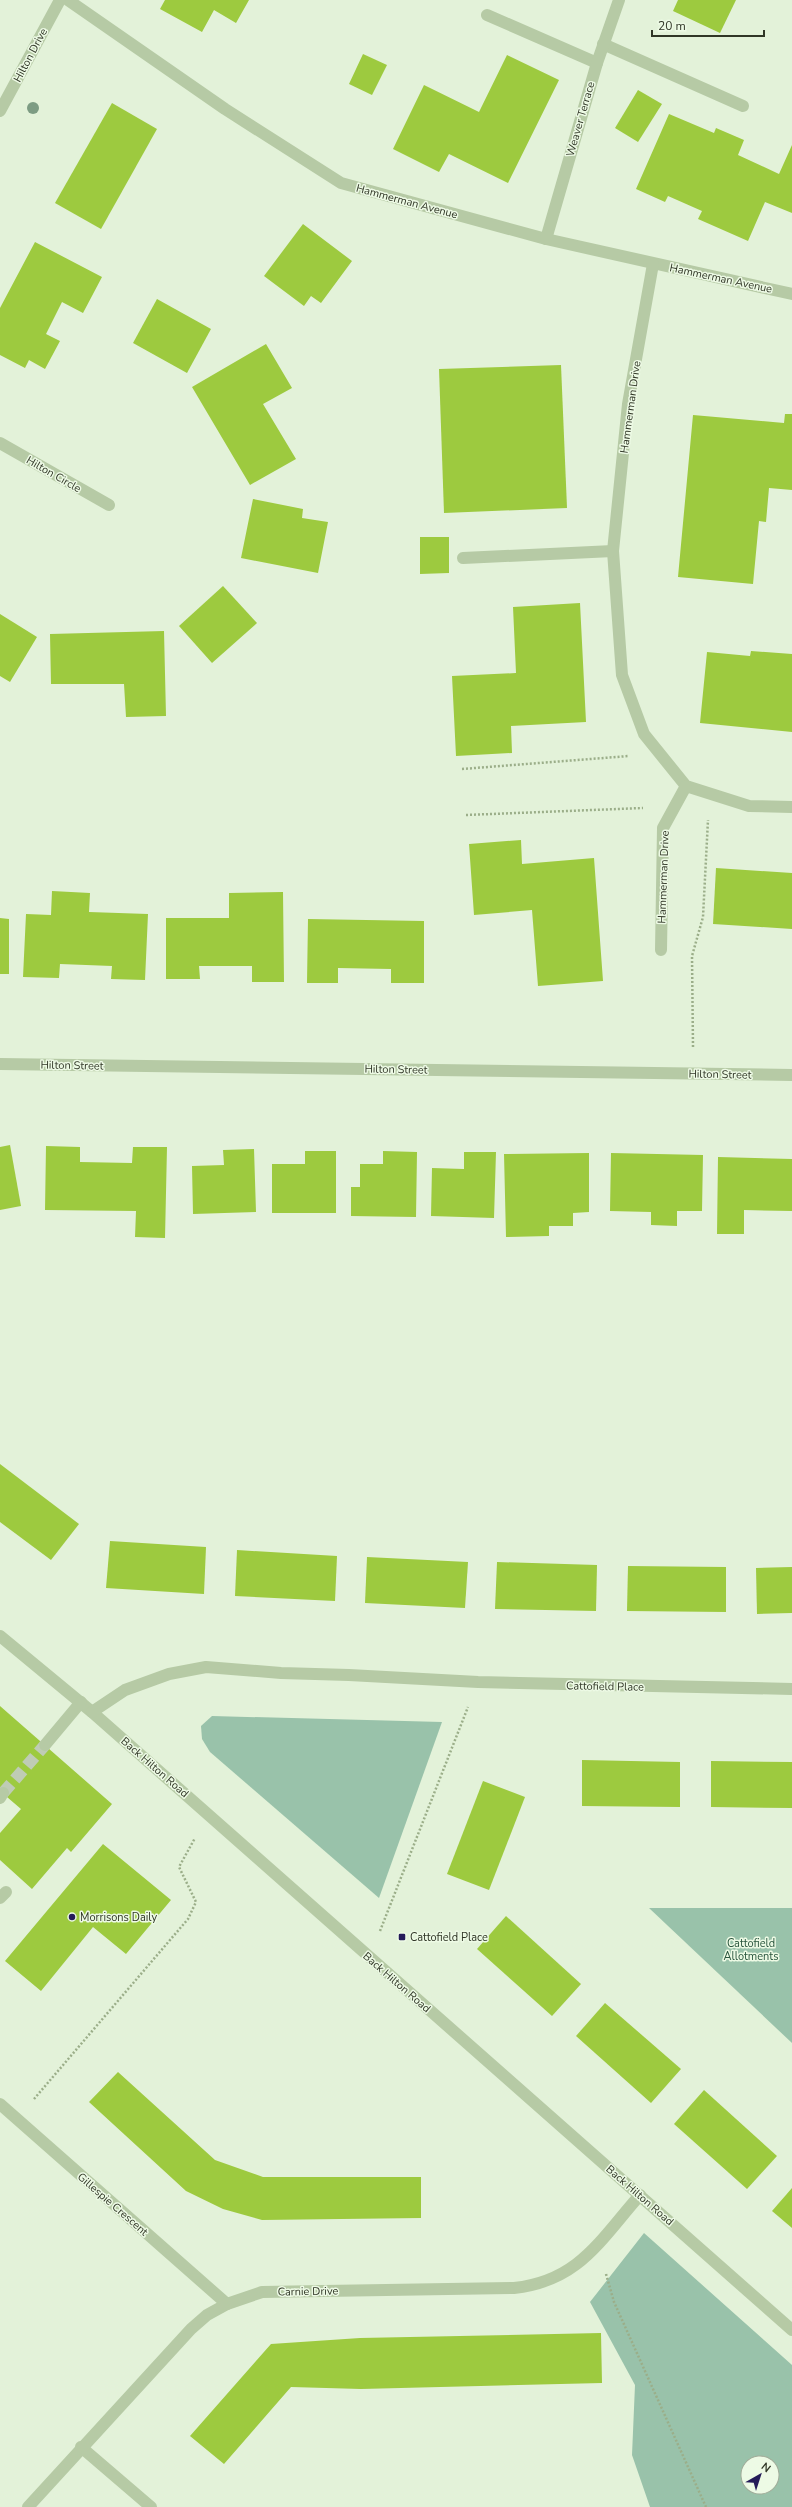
<svg xmlns="http://www.w3.org/2000/svg" width="792" height="2507" font-family="'Nunito Sans',sans-serif">
  <rect width="100%" height="100%" fill="#e3f2d9"/>
  <!-- green -->
  <g fill="#99c2aa" fill-rule="evenodd">
    <path d="M212,1716L442,1722L379,1898L210,1752L202,1739L201,1726Z"/>
    <path d="M649,1908H792V2043Z"/>
    <path d="M644,2233L792,2365V2507H650L632,2455L635,2385L590,2302ZM748,2463H772V2487H748Z"/>
  </g>
  <!-- building -->
  <g fill="#9dca3f">
    <path d="M165,0H249L236,23L214,10L202,32L160,9Z"/>
    <path d="M678,0H736L720,33L673,11Z"/>
    <path d="M363,54L387,65L372,95L349,84Z"/>
    <path d="M507,55L559,80L508,183L449,154L439,172L393,149L424,85L479,112Z"/>
    <path d="M638,90L662,104L638,142L615,128Z"/>
    <path d="M112,103L157,129L101,229L55,203Z"/>
    <path d="M669,114L714,133L716,128L744,140L738,155L779,174L792,145V213L765,202L748,241L698,219L702,211L668,196L665,202L636,189Z"/>
    <path d="M303,224L352,261L321,303L311,296L304,306L264,276Z"/>
    <path d="M35,242L102,277L83,313L62,302L46,334L60,341L45,369L29,360L25,368L0,355V308Z"/>
    <path d="M157,299L211,329L187,373L133,343Z"/>
    <path d="M266,344L292,388L263,404L296,459L250,485L192,387Z"/>
    <path d="M561,365L567,508L444,513L439,369Z"/>
    <path d="M785,414H792V490L769,488L766,522L759,521L753,584L678,577L693,415L784,423Z"/>
    <path d="M253,499L303,509L302,518L328,522L318,573L241,558Z"/>
    <path d="M420,537H449V573L420,574Z"/>
    <path d="M223,586L257,623L212,663L179,626Z"/>
    <path d="M580,603L586,722L511,726L512,753L456,756L452,676L516,673L513,607Z"/>
    <path d="M0,614L37,637L10,682L0,676Z"/>
    <path d="M164,631L166,716L126,717L124,684H51L50,634Z"/>
    <path d="M751,651L792,654V732L700,723L707,652L750,656Z"/>
    <path d="M521,840L522,864L594,858L603,981L538,986L532,910L474,915L469,844Z"/>
    <path d="M716,868L792,873V929L713,924Z"/>
    <path d="M52,891L90,893L89,912L148,914L145,980L111,979L112,966L60,964L59,978L23,977L26,914L51,915Z"/>
    <path d="M283,892L284,982H252V966H199L200,979H166V918H229V893Z"/>
    <path d="M0,918L9,919V974H0Z"/>
    <path d="M308,919L424,921V983H391V969L338,968V983H307Z"/>
    <path d="M10,1145L21,1206L0,1210V1147Z"/>
    <path d="M46,1146L80,1147V1162L132,1163L133,1147H167L165,1238L135,1237L136,1211L45,1210Z"/>
    <path d="M254,1149L256,1212L193,1214L192,1166L224,1165L223,1150Z"/>
    <path d="M305,1151H336V1213H272V1164H305Z"/>
    <path d="M383,1151L417,1152L416,1217L351,1216V1187H360V1164H383Z"/>
    <path d="M464,1152H496L494,1218L431,1216L432,1168L464,1169Z"/>
    <path d="M589,1153V1212L573,1213V1226H549V1236L506,1237L504,1154Z"/>
    <path d="M611,1153L703,1155L702,1211H677V1226L651,1225V1212L610,1211Z"/>
    <path d="M718,1157L792,1159V1211L744,1210V1234H717Z"/>
    <path d="M0,1464L79,1524L51,1560L0,1522Z"/>
    <path d="M110,1541L206,1547L204,1594L106,1588Z"/>
    <path d="M237,1550L337,1556L335,1601L235,1596Z"/>
    <path d="M367,1557L468,1562L465,1608L365,1603Z"/>
    <path d="M497,1562L597,1565L596,1611L495,1609Z"/>
    <path d="M628,1566L726,1567V1612L627,1611Z"/>
    <path d="M792,1567V1613L757,1614L756,1568Z"/>
    <path d="M0,1706L112,1804L71,1852L67,1848L32,1889L0,1860V1833L21,1809L0,1791Z"/>
    <path d="M582,1760L680,1762V1807L582,1806Z"/>
    <path d="M711,1761L792,1762V1808L711,1807Z"/>
    <path d="M483,1781L525,1797L489,1890L447,1874Z"/>
    <path d="M103,1844L171,1900L126,1954L93,1927L41,1991L5,1961Z"/>
    <path d="M506,1916L581,1984L552,2016L477,1949Z"/>
    <path d="M605,2003L681,2069L651,2103L576,2036Z"/>
    <path d="M118,2072L215,2160L263,2177H421V2218L262,2220L223,2209L186,2191L89,2102Z"/>
    <path d="M704,2090L777,2156L747,2189L674,2124Z"/>
    <path d="M792,2188V2228L772,2211Z"/>
    <path d="M601,2333L602,2383L361,2389L291,2387L224,2464L190,2436L271,2344L360,2338Z"/>
  </g>
  <g fill="none" stroke-linecap="round" stroke-linejoin="round">
    <!-- minor-tunnel -->
    <path stroke="#bfccb5" stroke-width="12" stroke-dasharray="12 6" stroke-linecap="butt" d="M3,1793L45,1745"/>
    <!-- path -->
    <g stroke="#9bae89" stroke-width="2.5" stroke-dasharray="2 2" stroke-linecap="butt">
      <path d="M462,769L629,756"/>
      <path d="M466,815L643,808"/>
      <path d="M693,1047L692,956L703,917L708,820"/>
      <path d="M380,1931L468,1707"/>
      <path d="M34,2099L188,1919L196,1902L179,1867L195,1838"/>
      <path d="M606,2274L614,2302L706,2507"/>
    </g>
    <!-- minor -->
    <g stroke="#b6caa5" stroke-width="12">
      <path d="M68,0L225,109L341,183L546,239L792,294"/>
      <path d="M487,15L597,63"/>
      <path d="M603,44L743,106"/>
      <path d="M0,111L60,0"/>
      <path d="M546,239L597,63L619,0"/>
      <path d="M653,264L628,404L613,551L622,675L644,734L686,786L749,806L792,807"/>
      <path d="M0,443L109,505"/>
      <path d="M463,558L613,551"/>
      <path d="M661,950L663,828L686,786"/>
      <path d="M0,1064L792,1075"/>
      <path d="M0,1636L92,1712L792,2330"/>
      <path d="M92,1712L125,1690L169,1674L206,1667L281,1673L349,1675L478,1682L792,1689"/>
      <path d="M45,1745L81,1702"/>
      <path d="M0,1798L3,1793"/>
      <path d="M0,1898L6,1892"/>
      <path d="M0,2104L227,2304"/>
      <path d="M81,2447L151,2507"/>
      <path d="M28,2507L191,2329L207,2315L227,2304L262,2292L514,2288C579,2281 600,2240 640,2195"/>
    </g>
  </g>
  <!-- trees -->
  <circle fill="#7d9c83" cx="33" cy="108" r="6"/>
  <!-- markers -->
  <g fill="#241b59" stroke="#edfae5" stroke-width="1.5">
    <circle cx="72" cy="1917" r="4"/>
    <rect x="398" y="1933" width="8" height="8" rx="2"/>
  </g>
  <g text-anchor="middle" stroke-width="3" stroke-linejoin="round" paint-order="stroke">
    <!-- street labels -->
    <g font-size="11" fill="#303626" stroke="#edfae5">
      <text transform="translate(30 55) rotate(-62)" y="4">Hilton Drive</text>
      <text transform="translate(580 119) rotate(-74)" y="4">Weaver Terrace</text>
      <text transform="translate(407 201) rotate(15)" y="4">Hammerman Avenue</text>
      <text transform="translate(721 278) rotate(12)" y="4">Hammerman Avenue</text>
      <text transform="translate(630 407) rotate(-82)" y="4">Hammerman Drive</text>
      <text transform="translate(54 474) rotate(30)" y="4">Hilton Circle</text>
      <text transform="translate(663 877) rotate(-88)" y="4">Hammerman Drive</text>
      <text transform="translate(72 1065) rotate(1)" y="4">Hilton Street</text>
      <text transform="translate(396 1069) rotate(1)" y="4">Hilton Street</text>
      <text transform="translate(720 1074) rotate(1)" y="4">Hilton Street</text>
      <text transform="translate(605 1686) rotate(1)" y="4">Cattofield Place</text>
      <text transform="translate(155 1767) rotate(41)" y="4">Back Hilton Road</text>
      <text transform="translate(397 1982) rotate(41)" y="4">Back Hilton Road</text>
      <text transform="translate(640 2195) rotate(41)" y="4">Back Hilton Road</text>
      <text transform="translate(113 2204) rotate(41)" y="4">Gillespie Crescent</text>
      <text transform="translate(308 2291) rotate(-1)" y="4">Carnie Drive</text>
    </g>
    <!-- poi labels -->
    <g font-size="11" fill="#303626" stroke="#edfae5" text-anchor="start">
      <text x="80" y="1921">Morrisons Daily</text>
      <text x="410" y="1941">Cattofield Place</text>
    </g>
    <!-- park labels -->
    <g font-size="11" fill="#29553d" stroke="#edfae5">
      <text x="751" y="1947">Cattofield<tspan x="751" dy="13">Allotments</tspan></text>
    </g>
  </g>
  <!-- north arrow -->
  <g transform="translate(760 2475) rotate(39)"><circle r="19" fill="#edfae5" stroke="#a1ac99"/>
  <path d="M0-3L7 15L0 10L-7 15Z" fill="#241b59"/>
  <text y="-6" font-size="11" font-weight="bold" text-anchor="middle" fill="#303626">N</text>
  </g>
  <!-- scale -->
  <path d="M652 30v6h112v-6" fill="none" stroke="#303626" stroke-width="2"/>
  <text x="658" y="30" font-size="12" fill="#303626" stroke="#edfae5" stroke-width="3" paint-order="stroke">20 m</text>
</svg>
